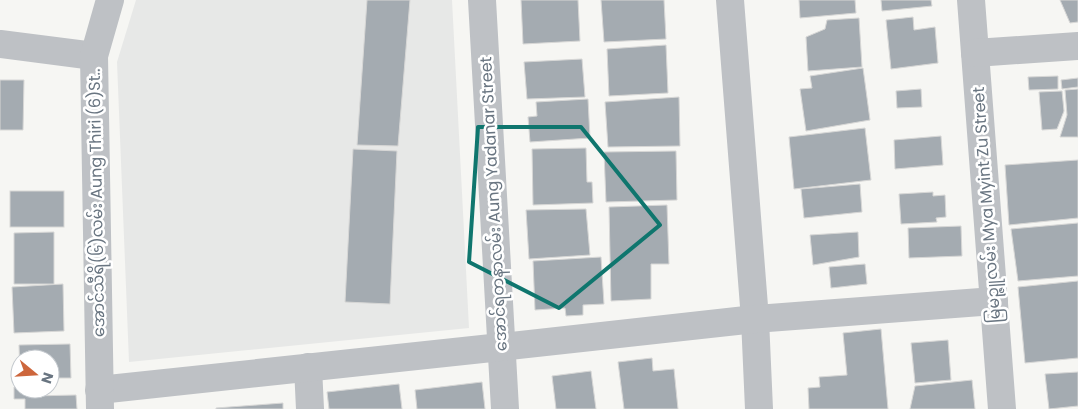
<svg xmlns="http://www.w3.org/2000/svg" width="1078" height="409" font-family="Poppins,'Noto Sans Myanmar',sans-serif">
  <rect width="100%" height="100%" fill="#f6f6f3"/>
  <!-- built -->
  <path fill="#e7e8e7" d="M136,0H452L469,328L129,362L117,62Z"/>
  <!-- building -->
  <g fill="#a4abb1" stroke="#d7d7d6">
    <path d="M367,0H410L398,146L357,145Z"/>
    <path d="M521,0H578L580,41L523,44Z"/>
    <path d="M601,0H664L666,39L604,42Z"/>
    <path d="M799,0H855L856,13L800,18Z"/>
    <path d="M881,0H931L932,6L882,11Z"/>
    <path d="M1060,0H1078V22L1070,23Z"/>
    <path d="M913,17L914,30L935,27L938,63L891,69L886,20Z"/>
    <path d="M859,18L862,67L808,71L806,37L825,29L827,20Z"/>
    <path d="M666,45L668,93L609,96L607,49Z"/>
    <path d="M582,59L585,97L527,99L524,62Z"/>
    <path d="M863,68L870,120L806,131L800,89L812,88L810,76Z"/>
    <path d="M1058,76V89L1029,90L1028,77Z"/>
    <path d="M1078,78V87L1062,89L1061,80Z"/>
    <path d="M0,80H24L23,130H0Z"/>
    <path d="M921,89L922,107L897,108L896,91Z"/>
    <path d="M1078,89V137H1060L1067,115L1065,90Z"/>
    <path d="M1062,91L1064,111L1057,129L1042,130L1039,92Z"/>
    <path d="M679,97L680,146L608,147L605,102Z"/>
    <path d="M588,99L590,138L530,142L528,117L537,116L536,102Z"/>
    <path d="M865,128L871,180L794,189L789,137Z"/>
    <path d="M941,136L943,165L895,169L894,140Z"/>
    <path d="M586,148L587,182H592L593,203L533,205L532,149Z"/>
    <path d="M353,149L397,151L390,304L345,302Z"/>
    <path d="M676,151L677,200L606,202L604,152Z"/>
    <path d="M1078,160V218L1009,225L1005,165Z"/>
    <path d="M860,184L862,212L804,218L801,189Z"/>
    <rect x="10" y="191" width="54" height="36"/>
    <path d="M933,192V196L945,195L946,217L936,218L937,222L901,224L899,194Z"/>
    <path d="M667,205L669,264H651V299L611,301L609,207Z"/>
    <path d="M586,209L590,255L529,259L526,210Z"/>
    <path d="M1078,223V276L1018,281L1011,229Z"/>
    <path d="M961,226L962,256L909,258L908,228Z"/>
    <path d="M54,232V284H14V233Z"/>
    <path d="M858,232L859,257L813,265L810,235Z"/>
    <path d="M601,257L604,304L583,305V315L566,316L565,308L535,310L533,261Z"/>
    <path d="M865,264L867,284L831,288L829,267Z"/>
    <path d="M1078,281V358L1025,363L1018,287Z"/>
    <path d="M63,284L64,331L14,333L12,287Z"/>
    <path d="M881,329L888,409H809L808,388L820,387L819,377L847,375L843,333Z"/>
    <path d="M948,340L951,380L915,383L911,343Z"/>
    <path d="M70,344L71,378H50V359H20V379L19,345Z"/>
    <path d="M652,358L653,371L674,369L678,409H624L618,362Z"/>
    <path d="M591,371L596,409H556L552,376Z"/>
    <path d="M1078,372V406L1049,409L1045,374Z"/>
    <path d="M972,380L975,409H910L915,386Z"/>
    <path d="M482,382L485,409H417L415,390Z"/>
    <path d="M399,384L402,409H329L327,392Z"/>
    <path d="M14,387H20V389H32V396L76,395L77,409H25V399H14Z"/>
    <path d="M283,403V409H216V408Z"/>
  </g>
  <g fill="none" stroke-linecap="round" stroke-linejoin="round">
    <!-- minor -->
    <g stroke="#bec1c5" stroke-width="28">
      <path d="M482,0L505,409"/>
      <path d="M730,0L755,319L759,409"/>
      <path d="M971,0L1002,409"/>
      <path d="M0,44L94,56"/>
      <path d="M975,53L1078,46"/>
      <path d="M308,367L310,409"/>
      <path d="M99,390L501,347L755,319L994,301"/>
      <path d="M100,409L94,56L110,0"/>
    </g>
  </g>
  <!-- marked area -->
  <path fill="none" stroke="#0f766e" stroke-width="4" stroke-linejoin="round" d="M478,127H581L660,225L559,308L469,262Z"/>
  <g text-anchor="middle" stroke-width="5" stroke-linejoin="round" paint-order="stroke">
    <!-- street labels -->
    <g font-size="16" fill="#697581" stroke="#fff">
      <text transform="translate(96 203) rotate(-91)" y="6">အောင်သီရိ(၆)လမ်း Aung Thiri (6)St..</text>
      <text transform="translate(493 204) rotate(-93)" y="6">အောင်ရတနာလမ်း Aung Yadanar Street</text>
      <text transform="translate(986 205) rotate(-94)" y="6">မြမဉ္ဇူလမ်း Mya Myint Zu Street</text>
    </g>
  </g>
  <!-- north arrow -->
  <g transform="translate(35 374) rotate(108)"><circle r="24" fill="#ffffff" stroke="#c3c8cd"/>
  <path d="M0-4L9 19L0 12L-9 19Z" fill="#cd663c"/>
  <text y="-8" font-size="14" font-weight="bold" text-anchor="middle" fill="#697581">N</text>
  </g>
</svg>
